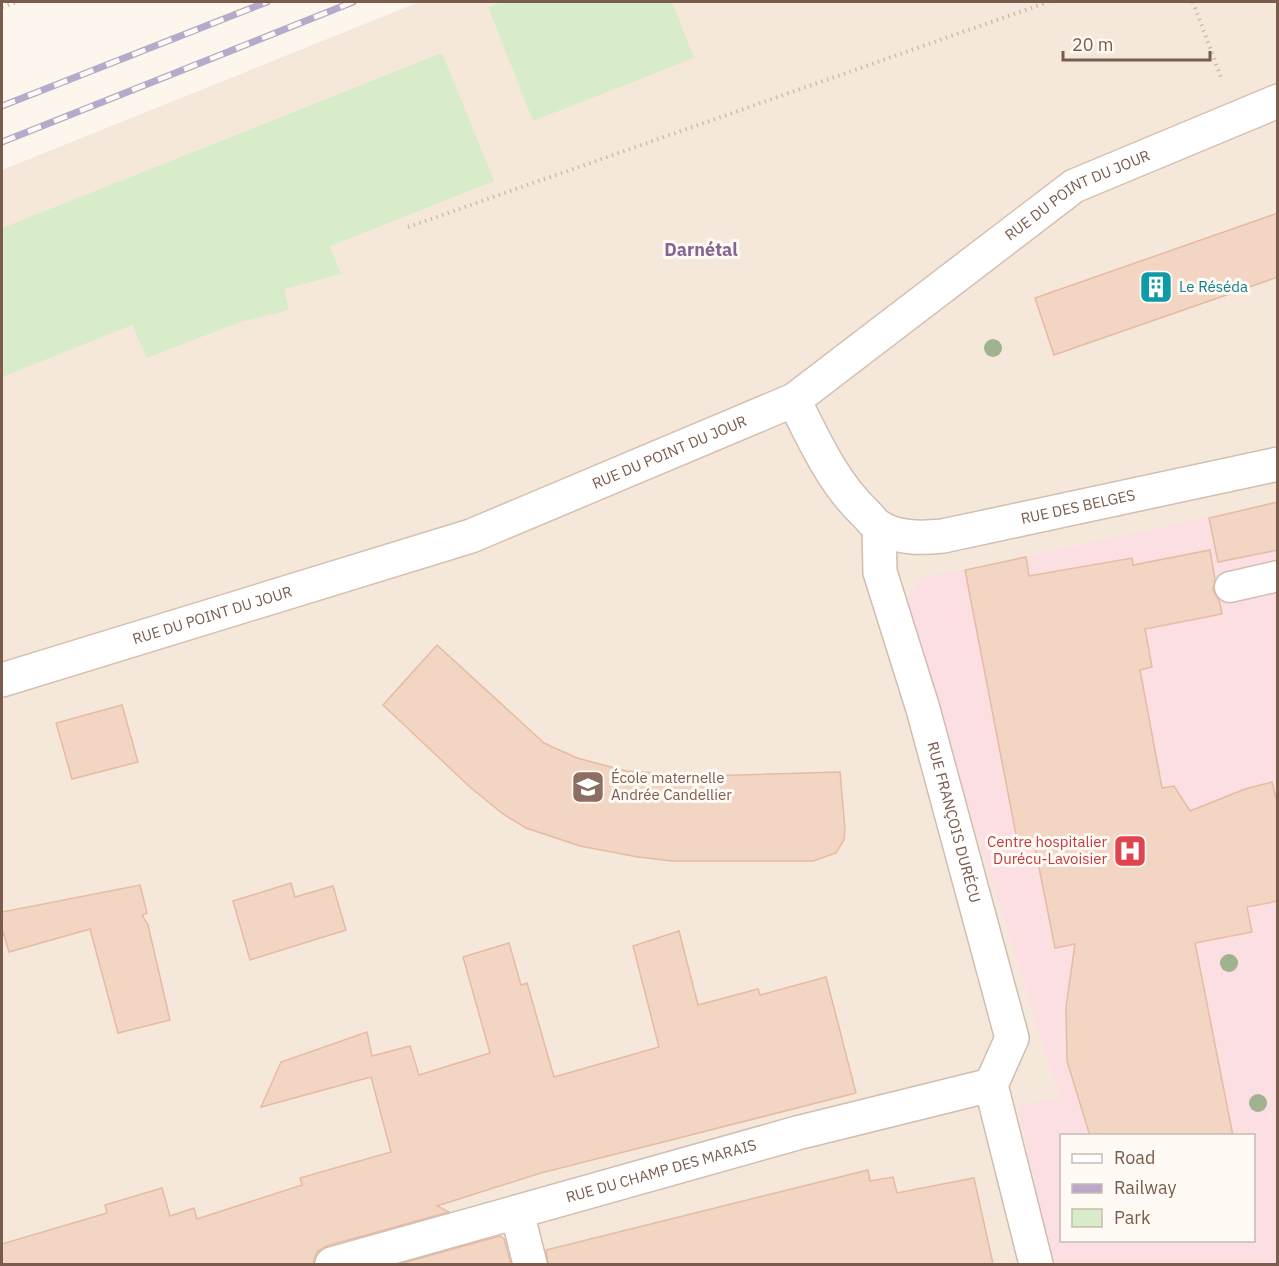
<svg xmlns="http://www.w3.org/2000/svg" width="1279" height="1266" font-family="'IBM Plex Sans',sans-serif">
  <rect width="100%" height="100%" fill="#fdf6ec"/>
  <!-- residential -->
  <path fill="#f5e8da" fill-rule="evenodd" d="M419,2H1277V1264H2V170ZM1062,1136H1254V1240H1062Z"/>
  <!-- medical -->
  <path fill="#fbdfe3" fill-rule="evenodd" d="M1277,502V1264H1052L1018,1106L1060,1097L904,604L921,577L965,570ZM1062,1136H1254V1240H1062Z"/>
  <!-- green -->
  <g fill="#d8ecc9">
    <path d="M503,2H672L694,58L533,121L488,7Z"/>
    <path d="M442,53L494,181L330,246L341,274L284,289L289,310L240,322L147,358L132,325L2,377V228Z"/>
  </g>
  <!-- building -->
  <g fill="#f3d5c3" stroke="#e6bba3" stroke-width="1.5">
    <path d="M1278,213V277L1054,355L1035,298Z"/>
    <path d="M1278,502V550L1218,562L1209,518Z"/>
    <path d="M1210,550L1215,579L1213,590L1219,600L1222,614L1145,629L1152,667L1140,670L1162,788L1174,786L1190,811L1245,789L1272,782L1278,807V901L1247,907L1252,932L1195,943L1233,1136H1090L1067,1061L1066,1007L1075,944L1055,948L1034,842L1018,845L965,570L1026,557L1029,576L1132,558L1133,565Z"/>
    <path d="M437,645L544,743L577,758L626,771L670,774L706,776L840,772L845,829L844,840L836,853L813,861H672L638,857L580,846L526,828L503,814L471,788L383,705Z"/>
    <path d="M122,705L138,762L72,779L56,723Z"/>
    <path d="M291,883L295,897L333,886L346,930L250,960L233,901Z"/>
    <path d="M140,885L147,913L142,915L148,925L170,1020L118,1033L90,929L9,952L2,928V912Z"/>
    <path d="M679,931L698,1005L758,989L760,995L826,977L856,1093L541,1173L437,1206L449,1212L327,1246L318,1251L314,1259V1264H2V1244L107,1213L105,1205L162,1188L170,1216L194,1208L197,1219L302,1185L300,1178L391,1152L371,1077L261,1107L281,1062L367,1032L372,1056L410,1046L419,1075L490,1053L463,957L509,943L521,985L527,983L554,1077L659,1047L633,946Z"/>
    <path d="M868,1170L870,1181L893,1177L897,1193L974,1178L993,1264H548L546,1250Z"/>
    <path d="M500,1236L504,1239L511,1264H399Z"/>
  </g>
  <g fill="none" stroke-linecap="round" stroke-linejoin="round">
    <defs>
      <path id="lane" d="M1230,587L1278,576"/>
      <g id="street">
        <path id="s1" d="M794,400C814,440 833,483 866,514C870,518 874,524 879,527C898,539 922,538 943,536L1278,464"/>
        <path id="s2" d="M879,527L880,572L923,709L1012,1038L991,1085L1036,1264"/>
        <path d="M517,1212L530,1264"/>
        <path id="s3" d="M332,1264L797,1133L991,1085"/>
      </g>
      <g id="secondary">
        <path id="s4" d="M2,680L471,536L794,400L1074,186L1278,101"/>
      </g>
    </defs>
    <!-- lane casing -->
    <use href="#lane" stroke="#d1beb0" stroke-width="33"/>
    <!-- street casing -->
    <use href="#street" stroke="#d1beb0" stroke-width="36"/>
    <!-- secondary casing -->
    <use href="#secondary" stroke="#d6c0b0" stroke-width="36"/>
    <!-- path -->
    <g stroke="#d9b8a5" stroke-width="4" stroke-dasharray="1.5 4.5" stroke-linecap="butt">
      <path d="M1193,2L1222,80"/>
      <path d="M2,7L17,2"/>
      <path d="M408,227L1048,2"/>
    </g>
    <!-- lane -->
    <use href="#lane" stroke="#fff" stroke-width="30"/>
    <!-- street -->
    <use href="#street" stroke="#fff" stroke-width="33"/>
    <!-- secondary -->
    <use href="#secondary" stroke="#fff" stroke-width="33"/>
    <defs>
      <g id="rail">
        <path d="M2,106L267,2"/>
        <path d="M2,142L353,2"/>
      </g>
    </defs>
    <!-- rail casing -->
    <use href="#rail" stroke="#b9a8c9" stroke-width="7"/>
    <!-- rail -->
    <use href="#rail" stroke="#fffaf3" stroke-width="4.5" stroke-dasharray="14" stroke-linecap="butt"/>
  </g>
  <!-- trees -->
  <g fill="#a0b28e">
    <circle cx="993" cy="348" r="9"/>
    <circle cx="1229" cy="963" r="9"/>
    <circle cx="1258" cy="1103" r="9"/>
  </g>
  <!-- icons -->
  <defs>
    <symbol id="building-square" viewBox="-11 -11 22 22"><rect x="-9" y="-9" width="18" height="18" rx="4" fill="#0f9aa8" stroke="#fffaf3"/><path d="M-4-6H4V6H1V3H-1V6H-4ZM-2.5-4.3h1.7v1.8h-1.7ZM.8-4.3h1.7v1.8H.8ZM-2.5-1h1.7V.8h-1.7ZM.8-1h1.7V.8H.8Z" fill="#fff"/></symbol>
    <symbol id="school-square" viewBox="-11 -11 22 22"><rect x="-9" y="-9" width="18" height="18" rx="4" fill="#8d6e63" stroke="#fffaf3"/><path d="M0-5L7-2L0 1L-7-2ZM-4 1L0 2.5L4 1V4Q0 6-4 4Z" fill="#fff"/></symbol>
    <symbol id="hospital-square" viewBox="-11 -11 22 22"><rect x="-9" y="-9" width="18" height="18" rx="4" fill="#e0444e" stroke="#fffaf3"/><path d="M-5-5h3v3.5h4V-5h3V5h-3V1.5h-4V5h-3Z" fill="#fff"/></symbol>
  </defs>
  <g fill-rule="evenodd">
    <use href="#building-square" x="1137" y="268" width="38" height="38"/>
    <use href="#school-square" x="569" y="768" width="38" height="38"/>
    <use href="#hospital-square" x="1111" y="832" width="38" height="38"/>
  </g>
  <g text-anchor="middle" stroke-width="6" stroke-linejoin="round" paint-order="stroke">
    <!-- street labels -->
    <g font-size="15" fill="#7a5c4d" stroke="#fffaf3">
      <text dy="5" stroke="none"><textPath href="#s4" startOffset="1192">RUE DU POINT DU JOUR</textPath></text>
      <text dy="5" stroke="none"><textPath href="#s4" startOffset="706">RUE DU POINT DU JOUR</textPath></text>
      <text dy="5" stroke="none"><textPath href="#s1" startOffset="358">RUE DES BELGES</textPath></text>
      <text dy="5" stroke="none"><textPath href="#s4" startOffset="220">RUE DU POINT DU JOUR</textPath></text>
      <text dy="5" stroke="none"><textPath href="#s2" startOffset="306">RUE FRANÇOIS DURÉCU</textPath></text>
      <text dy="5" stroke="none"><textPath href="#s3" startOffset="342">RUE DU CHAMP DES MARAIS</textPath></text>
    </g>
    <!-- culture labels -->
    <g font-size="15" fill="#0d838f" stroke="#fffaf3" text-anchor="start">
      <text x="1179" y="292">Le Réséda</text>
    </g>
    <!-- education labels -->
    <g font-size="15" fill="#785e54" stroke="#fffaf3" text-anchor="start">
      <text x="611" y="783">École maternelle<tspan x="611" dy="17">Andrée Candellier</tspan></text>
    </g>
    <!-- health labels -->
    <g font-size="15" fill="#be3a42" stroke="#fffaf3" text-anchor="end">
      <text x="1107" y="847">Centre hospitalier<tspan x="1107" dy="17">Durécu-Lavoisier</tspan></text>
    </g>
    <!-- quarter labels -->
    <g font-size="18" font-weight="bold" fill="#846695" stroke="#fffaf3">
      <text x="701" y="256">Darnétal</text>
    </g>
  </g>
  <!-- border -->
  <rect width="1279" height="1266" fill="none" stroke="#7a5c4d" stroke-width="6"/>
  <!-- legend -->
  <rect x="1060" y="1134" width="195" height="108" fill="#fffaf3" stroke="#cabbb1" stroke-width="1.5"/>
  <rect x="1072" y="1154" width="30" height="9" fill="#ffffff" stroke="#cabbb1" stroke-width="1.5"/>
  <text x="1114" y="1164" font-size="18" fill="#7a5c4d">Road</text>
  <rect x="1072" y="1184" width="30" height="9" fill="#b9a8c9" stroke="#cabbb1" stroke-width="1.5"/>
  <text x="1114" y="1194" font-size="18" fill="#7a5c4d">Railway</text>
  <rect x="1072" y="1209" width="30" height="18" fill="#d8ecc9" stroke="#cabbb1" stroke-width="1.5"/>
  <text x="1114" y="1224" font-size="18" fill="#7a5c4d">Park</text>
  <!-- scale -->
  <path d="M1063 51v9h147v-9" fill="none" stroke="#7a5c4d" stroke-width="3"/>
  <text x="1072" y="51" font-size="18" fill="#7a5c4d" stroke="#fffaf3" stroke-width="4.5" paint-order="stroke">20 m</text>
</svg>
